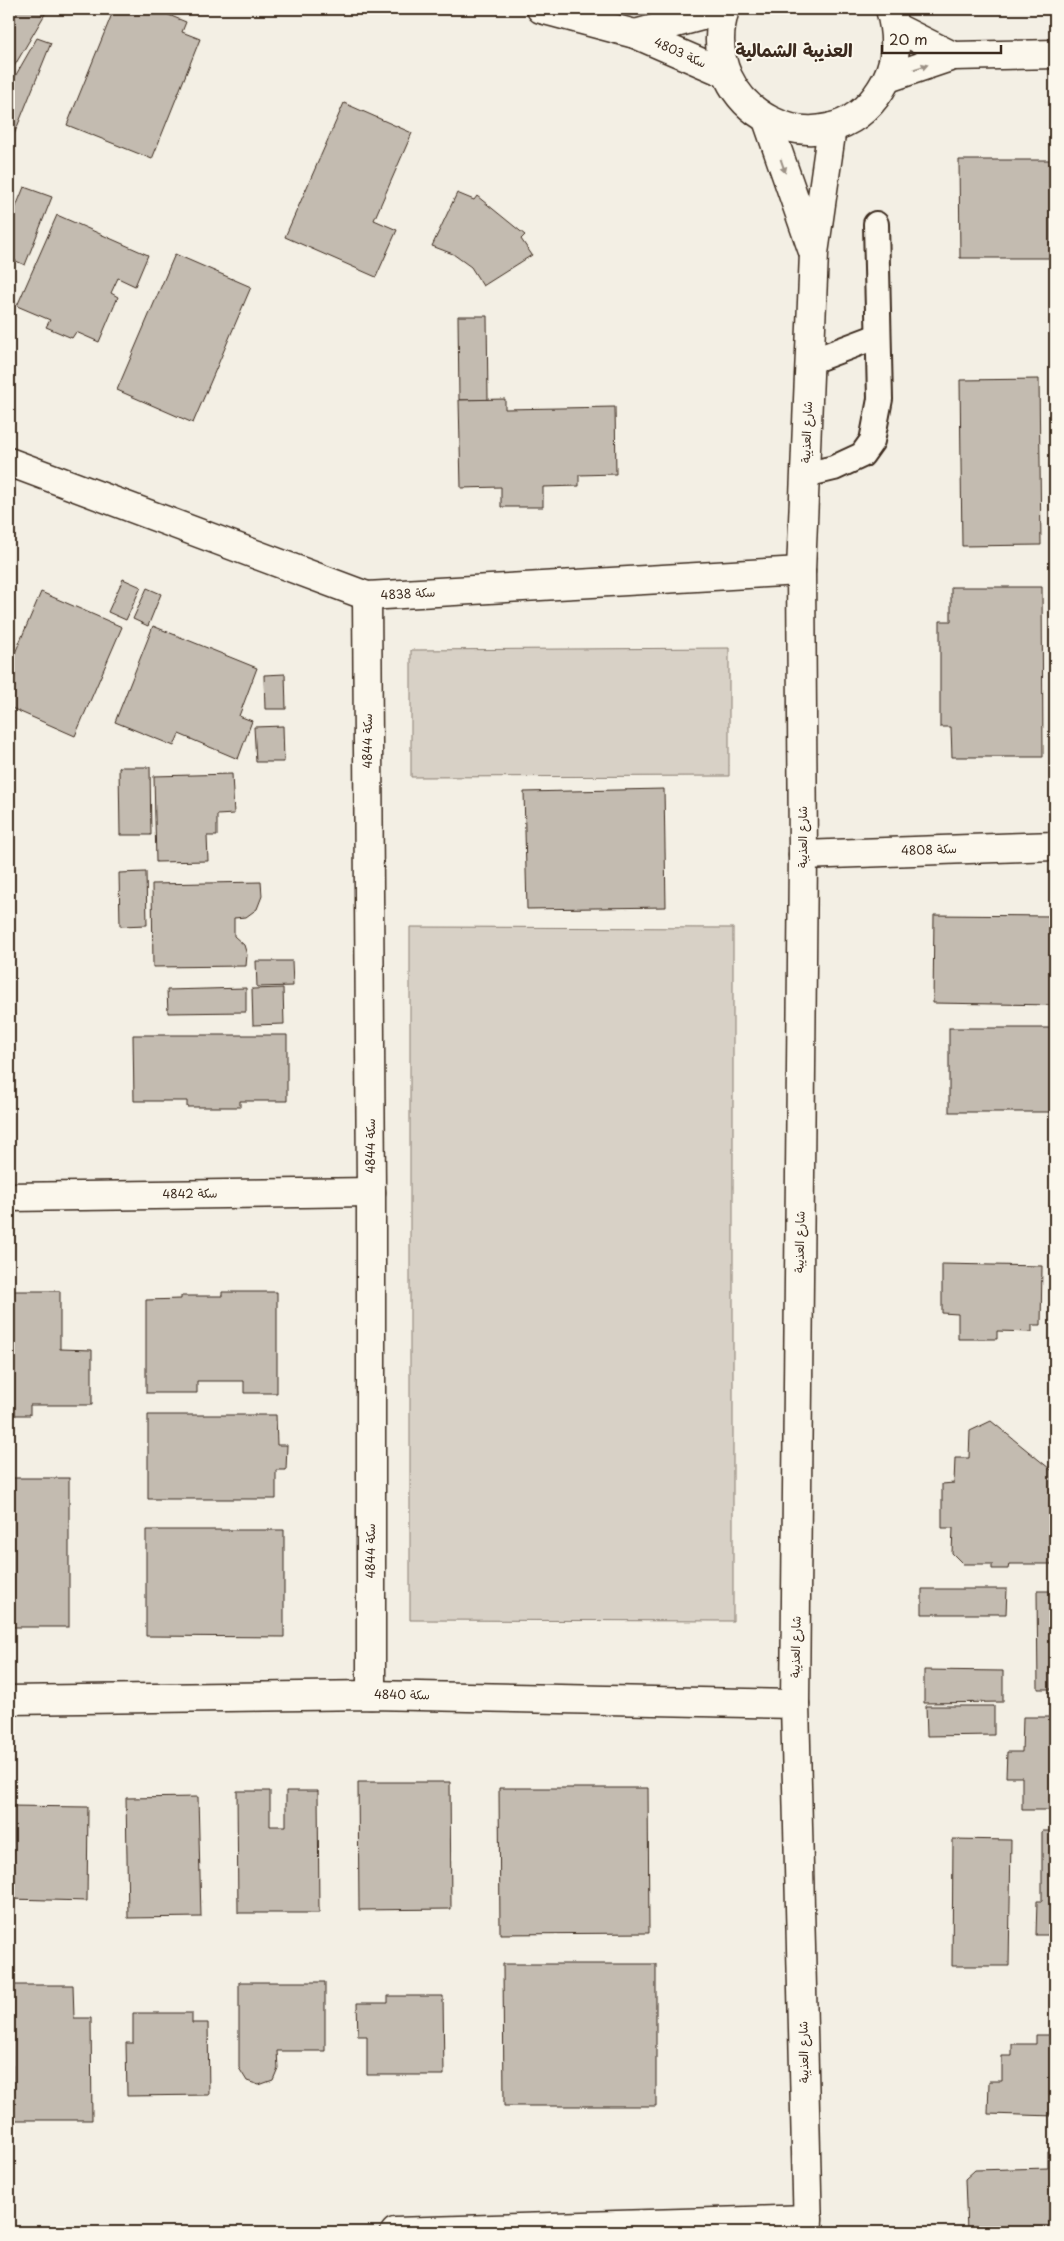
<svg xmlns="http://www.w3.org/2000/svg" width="1064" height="2241" font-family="'Playpen Sans','Playpen Sans Arabic',sans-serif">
  <rect width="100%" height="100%" fill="#f3efe4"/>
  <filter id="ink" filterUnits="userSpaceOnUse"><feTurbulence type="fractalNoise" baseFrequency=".02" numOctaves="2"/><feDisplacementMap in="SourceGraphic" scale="10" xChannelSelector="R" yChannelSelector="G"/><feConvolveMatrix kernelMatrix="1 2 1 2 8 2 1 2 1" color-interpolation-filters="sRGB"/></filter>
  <g filter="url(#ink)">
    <!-- green -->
    <g fill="#d8d1c6" stroke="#8a7e72">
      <path d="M729,648V776L411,777V650Z"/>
      <path d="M410,927L733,928V1621L410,1620Z"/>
    </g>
    <!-- building -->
    <g fill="#c3bbb0" stroke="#3b2a1e">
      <path d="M9,9H48L9,75Z"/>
      <path d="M114,9L130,12L131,9H154L186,22L182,32L200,39L152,159L67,125Z"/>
      <path d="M37,38L51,43L11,142L9,140V87Z"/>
      <path d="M344,103L412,133L374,220L397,230L376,277L285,237Z"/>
      <path d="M959,160H1055V258H960Z"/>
      <path d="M24,187L52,197L25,265L9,258V224Z"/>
      <path d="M457,193L474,200L477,196L525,235L521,239L532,255L483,286L471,267L453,254L432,246Z"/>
      <path d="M57,215L148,255L135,286L118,278L111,293L118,297L99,342L76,332L72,338L46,327L50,320L17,306Z"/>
      <path d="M175,254L251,287L193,423L117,390Z"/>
      <path d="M458,316H487L488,400H459Z"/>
      <path d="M1039,379L1041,545L962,546L960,380Z"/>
      <path d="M505,399V409L615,407L616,474L579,475V486L543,487V507H501V487L461,488L459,400Z"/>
      <path d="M123,579L141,587L126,620L108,612Z"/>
      <path d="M951,587H1042L1043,757H952L951,727H940V621H951Z"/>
      <path d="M147,588L161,594L148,626L133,619Z"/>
      <path d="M41,592L122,627L75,736L9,707V667Z"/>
      <path d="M153,626L257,668L239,716L252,721L238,759L179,734L174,746L115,722Z"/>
      <path d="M285,674L286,709H265L264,675Z"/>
      <path d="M283,726L284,762H256L254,727Z"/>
      <path d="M119,767H150L151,835H120Z"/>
      <path d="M232,774L234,814L217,815V836H207L208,861L156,862L154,776Z"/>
      <path d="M664,789L666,907L527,909L524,792Z"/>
      <path d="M146,872L147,925L120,926L119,873Z"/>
      <path d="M261,882L262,896L257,909L246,917L234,918V936L244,945L247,955L246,966L153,967L152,884Z"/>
      <path d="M934,915L1055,916V1005L933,1003Z"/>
      <path d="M256,961H292L293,986L257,987Z"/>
      <path d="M246,988V1012L168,1013L167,990Z"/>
      <path d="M283,988L284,1024L253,1025L252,989Z"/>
      <rect x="949" y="1028" width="106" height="84"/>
      <path d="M133,1035H287V1101H240V1107H187V1101H134Z"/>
      <path d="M942,1264L1042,1266L1041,1325H1032V1332L997,1331V1339H958V1314L942,1313Z"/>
      <path d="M9,1291H60V1349L92,1350V1405H30V1415H9Z"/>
      <path d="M222,1292H277V1393H244V1381H197V1393H146V1300L181,1299V1296H222Z"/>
      <path d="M148,1415H276L277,1445H287L286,1470H276V1499H148Z"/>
      <path d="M991,1421L1055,1473V1564H1009L1008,1569H992V1564H963L952,1553L953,1528H942V1484L954,1483L955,1458H969L970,1431Z"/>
      <rect x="9" y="1478" width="60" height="149"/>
      <path d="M146,1530H284V1637L146,1636Z"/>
      <path d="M922,1589H1007L1006,1614H922Z"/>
      <path d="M1037,1591H1055V1689H1038Z"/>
      <path d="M924,1670L1003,1671V1702L924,1703Z"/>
      <path d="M926,1706H994V1735L927,1736Z"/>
      <path d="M1023,1717H1055V1810H1022V1777H1006L1007,1752H1022Z"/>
      <path d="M358,1782H450L451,1909L359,1910Z"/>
      <path d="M499,1788H648L649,1933L500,1934Z"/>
      <path d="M237,1791H270V1826H286V1791H318L319,1913H238Z"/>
      <path d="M198,1797L201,1917L128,1918L126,1798Z"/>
      <path d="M9,1806L88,1807L87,1901L9,1899Z"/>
      <path d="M1042,1831H1055V1935H1036L1037,1901H1042Z"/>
      <path d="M953,1839L1011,1840L1009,1966H952Z"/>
      <path d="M503,1964H656V2106H504Z"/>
      <path d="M239,1982H325V2051H277L278,2068L273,2080L259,2085L247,2081L239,2068Z"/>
      <path d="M9,1985H73L74,2018H91L92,2120H13L12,2065H9Z"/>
      <path d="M388,1996H443L444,2075H367V2036H358L357,2003H388Z"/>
      <path d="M133,2013H192V2023H208L209,2095L127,2096L126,2043H133Z"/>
      <path d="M1036,2035H1055V2116L988,2114L989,2081H1002V2056H1012V2044H1036Z"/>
      <path d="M1048,2152H1055V2219H1049L1050,2232H967L965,2179L975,2170L1048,2168Z"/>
    </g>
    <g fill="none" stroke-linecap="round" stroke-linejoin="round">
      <defs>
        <g id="service">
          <path d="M809,362L878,336"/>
          <path d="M805,475L834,468L862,455L872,441L880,399L876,224"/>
        </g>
        <g id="minor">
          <path d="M9,462L367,596L801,571"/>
          <path d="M367,596L371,1192V1695"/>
          <path d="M803,855L1055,846"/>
          <path d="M9,1197L371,1192"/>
          <path d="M9,1700L371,1695L795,1704"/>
          <path d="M395,2232L808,2219"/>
        </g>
        <g id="tertiary">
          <path d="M541,9L635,34L725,73"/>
          <path d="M725,9C693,111 826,177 881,89C898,63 898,38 890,9"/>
          <path d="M895,27L953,56"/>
          <path d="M635,34L724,10"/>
          <path d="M888,78L953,56L1055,54"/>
          <path d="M767,120L812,249"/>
          <path d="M808,2232L795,1704L803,855L801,571L814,253L832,127"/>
        </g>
      </defs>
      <!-- service casing -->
      <use href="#service" stroke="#3b2a1e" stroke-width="28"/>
      <!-- minor casing -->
      <use href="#minor" stroke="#3b2a1e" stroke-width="31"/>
      <!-- tertiary casing -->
      <use href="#tertiary" stroke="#3b2a1e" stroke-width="31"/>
      <!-- service -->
      <use href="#service" stroke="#fbf7ec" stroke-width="24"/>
      <!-- minor -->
      <use href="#minor" stroke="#fbf7ec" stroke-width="28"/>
      <!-- tertiary -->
      <use href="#tertiary" stroke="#fbf7ec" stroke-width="28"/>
    </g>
    <!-- one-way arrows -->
    <defs><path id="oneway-solid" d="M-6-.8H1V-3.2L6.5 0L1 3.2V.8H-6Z" transform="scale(1.25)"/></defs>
    <g fill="#9b9085">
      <use href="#oneway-solid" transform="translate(921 67) rotate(-18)"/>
      <use href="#oneway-solid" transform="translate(783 166) rotate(71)"/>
    </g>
  </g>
  <g text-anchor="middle" stroke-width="4" stroke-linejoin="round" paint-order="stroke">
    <!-- street labels -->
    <g font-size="12" fill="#3b2a1e" stroke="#fbf7ec">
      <text transform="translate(680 53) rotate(24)" y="4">سكة 4803</text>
      <text transform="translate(807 432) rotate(-88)" y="4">شارع العذيبة</text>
      <text transform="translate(408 594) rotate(-3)" y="4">سكة 4838</text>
      <text transform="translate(368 741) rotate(-90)" y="4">سكة 4844</text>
      <text transform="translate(803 837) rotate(-90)" y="4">شارع العذيبة</text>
      <text transform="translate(929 850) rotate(-2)" y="4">سكة 4808</text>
      <text transform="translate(371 1146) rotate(-90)" y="4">سكة 4844</text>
      <text transform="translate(190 1194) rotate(-1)" y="4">سكة 4842</text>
      <text transform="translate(800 1242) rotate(-89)" y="4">شارع العذيبة</text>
      <text transform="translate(371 1551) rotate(-90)" y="4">سكة 4844</text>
      <text transform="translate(796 1647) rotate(-89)" y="4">شارع العذيبة</text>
      <text transform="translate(402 1695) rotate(1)" y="4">سكة 4840</text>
      <text transform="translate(804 2052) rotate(-91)" y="4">شارع العذيبة</text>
    </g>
    <!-- district labels -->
    <g font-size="18" font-weight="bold" fill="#3b2a1e" stroke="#fbf7ec">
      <text x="794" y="57">العذيبة الشمالية</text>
    </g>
  </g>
  <!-- margin -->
  <rect width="1064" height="2241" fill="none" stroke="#fbf7ec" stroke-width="30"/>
  <rect x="15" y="15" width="1034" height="2211" fill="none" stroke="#3b2a1e" stroke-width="2" filter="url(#ink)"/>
  <!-- scale -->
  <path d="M882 45v8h119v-8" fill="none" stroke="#3b2a1e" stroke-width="2.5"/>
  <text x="889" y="45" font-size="15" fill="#3b2a1e" stroke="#fbf7ec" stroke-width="4" paint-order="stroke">20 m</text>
</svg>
